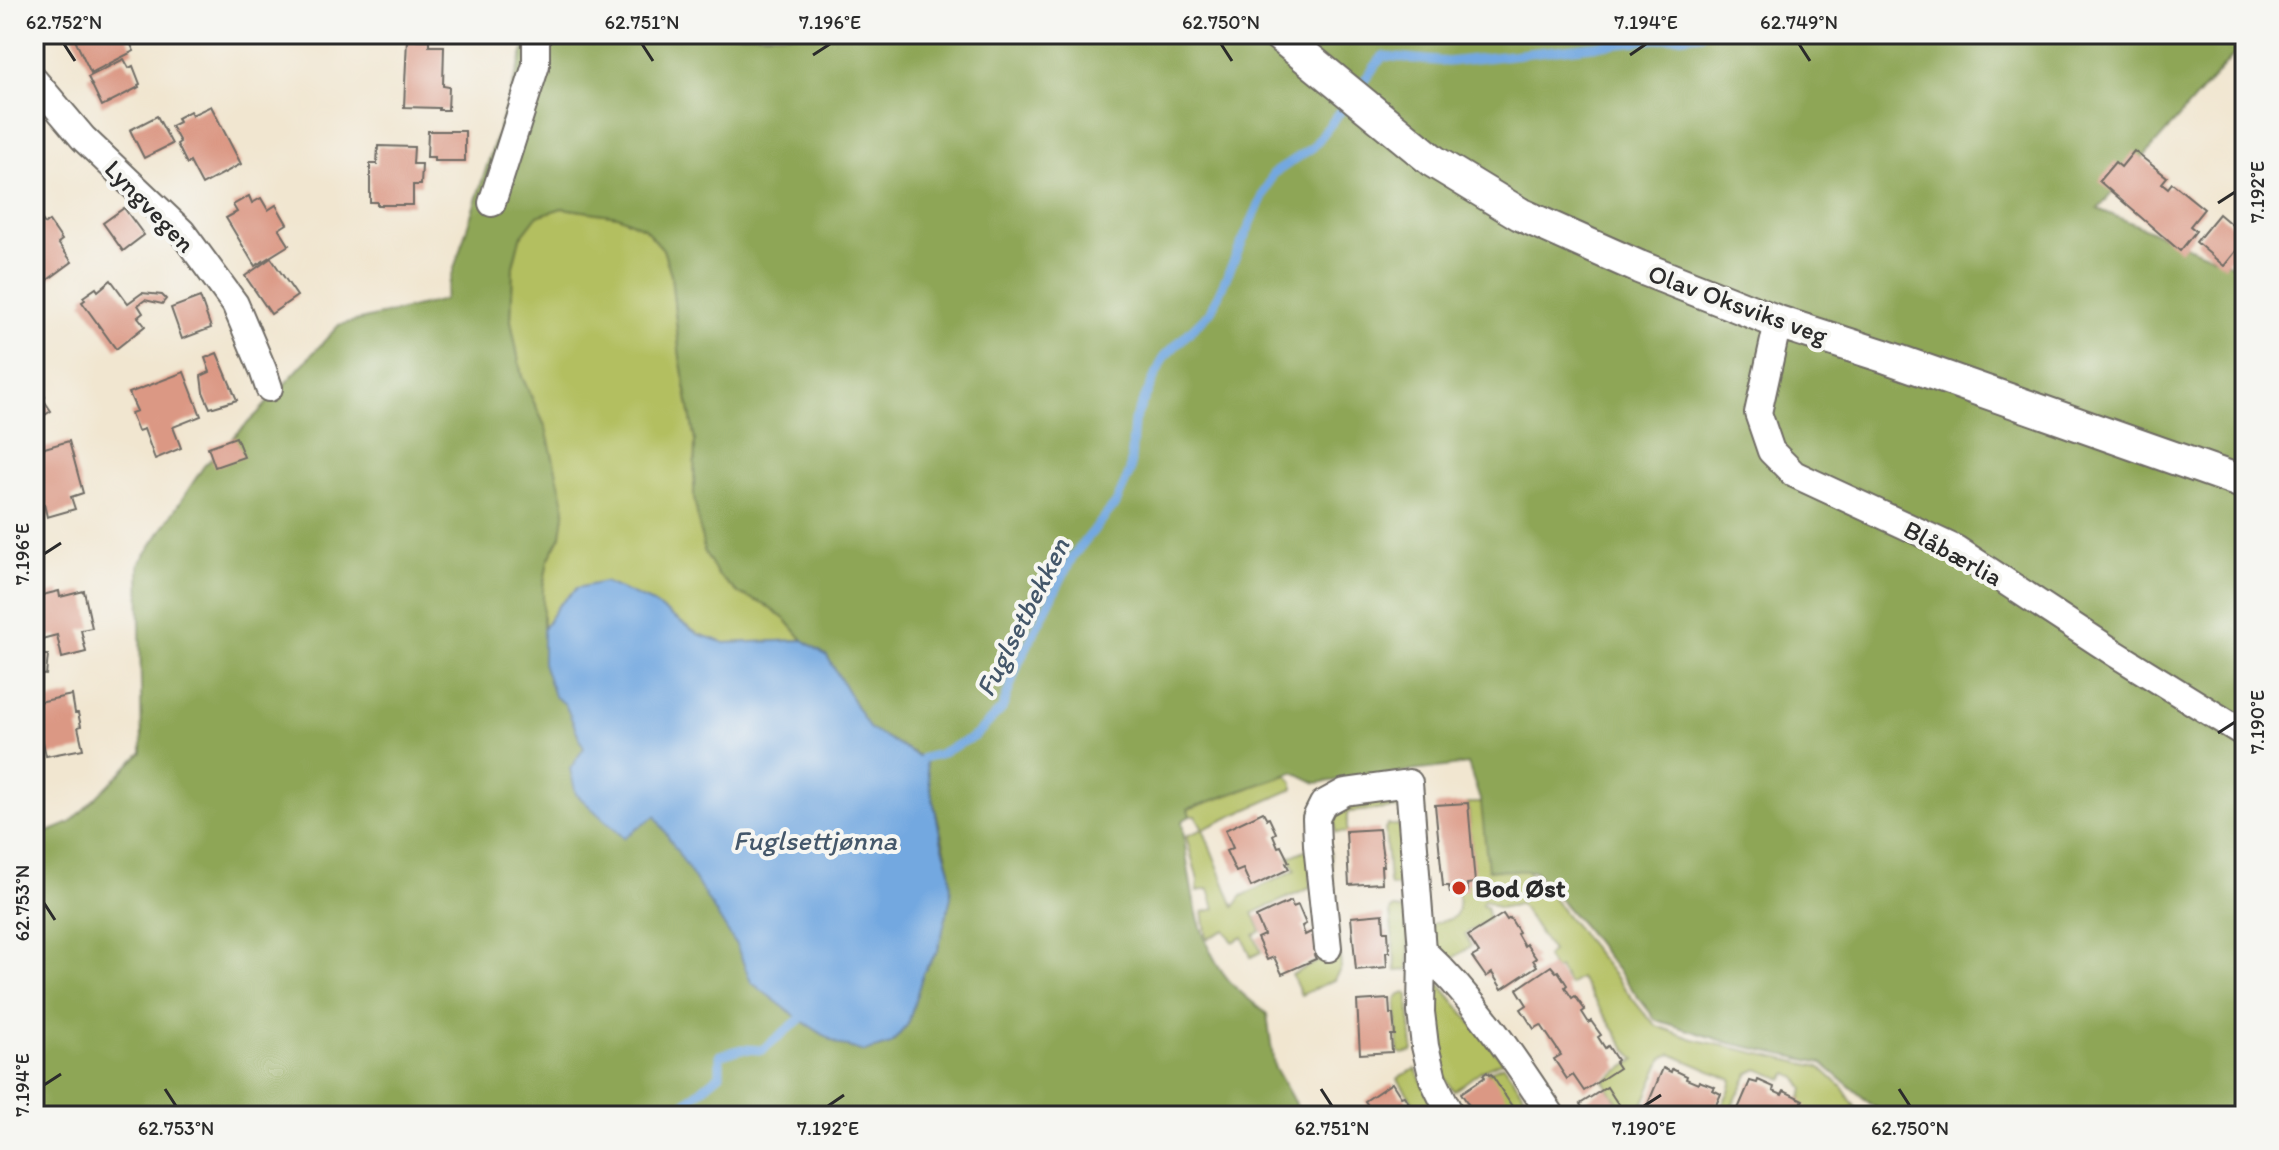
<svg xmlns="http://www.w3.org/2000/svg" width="2279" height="1150" font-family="Itim,sans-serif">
  <rect width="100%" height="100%" fill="#f6f6f2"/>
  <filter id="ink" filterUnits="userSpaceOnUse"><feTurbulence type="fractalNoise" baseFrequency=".0125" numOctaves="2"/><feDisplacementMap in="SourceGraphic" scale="16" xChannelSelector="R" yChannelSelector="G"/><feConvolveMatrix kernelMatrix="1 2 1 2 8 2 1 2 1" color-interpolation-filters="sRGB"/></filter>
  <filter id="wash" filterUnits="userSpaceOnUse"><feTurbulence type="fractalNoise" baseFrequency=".006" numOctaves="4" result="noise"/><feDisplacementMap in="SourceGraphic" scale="32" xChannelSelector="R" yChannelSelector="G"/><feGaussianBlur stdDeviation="1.8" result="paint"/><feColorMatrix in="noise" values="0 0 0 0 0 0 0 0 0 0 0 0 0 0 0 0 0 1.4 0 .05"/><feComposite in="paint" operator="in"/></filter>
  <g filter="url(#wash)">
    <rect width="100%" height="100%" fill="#f1e6d0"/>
    <!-- green -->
    <g fill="#b3bf60" stroke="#6f7546" stroke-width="2">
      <path d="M562,208L618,216L644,228L663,249L671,275L680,357L695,441L694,497L718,575L738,593L764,604L786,620L803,640L725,643L698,634L653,603L558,606L543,629V587L548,560L561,536L546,428L522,377L511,321L513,266L520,238L537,216Z"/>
      <path d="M1287,775L1293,782V789L1203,829L1234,907L1242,896L1295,870L1289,857L1312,847L1310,888L1253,913L1261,931L1254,935L1261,952L1251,957L1243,937L1233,942L1225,930L1207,939L1203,912L1215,909L1209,889L1197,891L1198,880L1186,836L1203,829L1196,816H1190L1188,809Z"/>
      <path d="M1398,797V808L1349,812L1347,815V833L1335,832V821L1331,817L1328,828L1341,968L1334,980L1301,995L1292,975L1318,961L1336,956L1323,824L1339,803Z"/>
      <path d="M1468,803H1481L1506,855L1539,881L1644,1013L1657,1026L1693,1039L1820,1067L1842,1087L1861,1116H1807L1808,1111L1798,1106L1804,1089L1796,1077L1788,1073L1783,1079L1758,1069L1749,1073L1727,1116H1717L1729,1091L1732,1080L1671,1054L1663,1058L1642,1107L1657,1114L1656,1116H1626L1604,1081L1636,1059L1628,1051L1580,978L1569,985L1559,968L1554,970L1546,957L1552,951L1520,904L1499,908L1484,900L1482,905L1486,907L1489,919L1465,934L1471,946L1447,962L1435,950L1427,926C1449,916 1461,926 1458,892L1467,884L1473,870Z"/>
      <path d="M1387,825H1397L1400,826L1404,885L1390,886L1389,882L1385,829Z"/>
      <path d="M1395,908L1407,911L1409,954L1408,970L1396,971L1390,912L1391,909Z"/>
      <path d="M1438,982L1503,1061L1482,1070L1454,1091C1434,1072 1433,1011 1434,983Z"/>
      <path d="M1406,993L1408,995L1413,1049L1412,1052L1402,1054L1398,1051L1396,1000L1400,995Z"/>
      <path d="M1504,1065L1538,1116H1516L1489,1075L1487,1072Z"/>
      <path d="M1416,1069L1437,1116H1422L1398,1079L1402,1075Z"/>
    </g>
    <!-- forest -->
    <path fill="#8ea656" stroke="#5c6840" stroke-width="2" fill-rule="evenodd" d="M529,34H2245V39L2231,58L2098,209L2245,270V1116H1885L1822,1063L1730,1043L1656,1020L1582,925L1535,871L1488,870L1481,803L1468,764L1316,783L1294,772L1188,809L1190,816L1182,821C1189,875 1194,944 1234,986C1244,996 1256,1005 1267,1014L1274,1066L1302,1116H34V838L70,823L142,752L139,564L204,466L258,413L339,325L444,300ZM562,208L618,216L644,228L663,249L671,275L680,357L695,441L694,497L704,551L718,575L738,593L764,604L786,620L803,640L827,656L869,728L923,758L950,870L938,950L923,973L908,1024L891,1044L864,1052L838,1044L799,1019L543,629V587L548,560L561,536L565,508L546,428L522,377L511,321L513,266L520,238L537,216Z"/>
    <!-- water -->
    <path fill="#73a8e0" stroke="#4f6a86" stroke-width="2" d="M604,582L653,603L698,634L725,643L803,640L827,656L869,728L925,760L942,844L950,870L951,897L938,950L923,973L908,1024L891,1044L864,1052L838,1044L799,1019L751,982L736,945L655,816L624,838L576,794L570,769L584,748L565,704L554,696L543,663V629L558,606L577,588Z"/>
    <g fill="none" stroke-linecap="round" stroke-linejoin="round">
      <!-- stream -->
      <g stroke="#73a8e0" stroke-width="9">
        <path d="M923,758L939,754L975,736L1002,709L1019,662L1073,556L1116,503L1130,472L1134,421L1164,357L1211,311L1273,174L1313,147L1383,56L1448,62L1701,34"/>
        <path d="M683,1105L720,1074V1055L742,1049L762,1050L800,1019"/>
      </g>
    </g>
    <g id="blocks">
      <!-- building -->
      <g fill="#db9884">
        <path d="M72,34H126L134,51L91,73Z"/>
        <path d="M407,39L429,40V46H444L443,86L449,87L448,110H439V108L404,107Z"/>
        <path d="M124,59L129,68L133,66L140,84L138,85L139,87L102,106L88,77Z"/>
        <path d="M211,106L241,164L202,185L190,162L187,164L177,144L180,142L171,126L179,122L177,118L190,111L192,115Z"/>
        <path d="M157,116L172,144L144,158L130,130Z"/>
        <path d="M428,131H465V161H434V157H427Z"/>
        <path d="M378,146L414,147L413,164H422L421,185H413V205H377V202H370V164H377Z"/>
        <path d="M2134,151L2167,177L2162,183L2168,188L2172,183L2204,209L2190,226L2196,231L2180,251L2099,181L2115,162L2121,167Z"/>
        <path d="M249,196L252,203L261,198L268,210L276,205L287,224L279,229L289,245L255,266L226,218L237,212L233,205Z"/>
        <path d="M124,208L144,235L123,251L103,223Z"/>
        <path d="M34,209L45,224L49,221L62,240L58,243L72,262L42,284L34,273Z"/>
        <path d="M2219,214L2245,236V240L2224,266L2196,242Z"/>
        <path d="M271,258L297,296L271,314L245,276Z"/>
        <path d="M111,280L128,303L142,293L162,295L166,299L162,304L145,300L138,305L143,313L138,317L145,326L116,349L82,302L85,300L83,297L96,288L98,291Z"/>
        <path d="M200,297L211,328L182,339L171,308Z"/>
        <path d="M217,353L237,400L210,408L203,392L201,376L210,372L205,358Z"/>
        <path d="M184,372L201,416L173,427L181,448L155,459L144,429L138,431L131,413L137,411L129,393Z"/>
        <path d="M34,381L45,397L43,399L51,411L34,422Z"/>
        <path d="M236,437L244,457L215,467L208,447Z"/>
        <path d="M69,441L83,493L71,497L75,509L47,517L44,504L34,507V451Z"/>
        <path d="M59,591L60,597L84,591L92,628L81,630L86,652L62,658L57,635L34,641V597Z"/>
        <path d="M34,645L43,647L42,655H48L46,675L34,674Z"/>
        <path d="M72,695L75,713H78L81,726L78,727L83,749L46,756L42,737L34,739V703Z"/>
        <path d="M1468,803L1475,883L1467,884L1468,891L1450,893L1449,886H1443L1435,805Z"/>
        <path d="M1263,812L1267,819L1269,818L1276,833L1273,835L1278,847L1281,846L1289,862L1286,863L1289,869L1251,887L1243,869L1236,872L1226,851L1233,848L1225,830Z"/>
        <path d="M1379,829L1384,866H1381L1382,883L1349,885L1346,831Z"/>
        <path d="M1291,901L1293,907L1298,905L1306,924L1302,926L1305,935L1311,932L1319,952L1314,955L1316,959L1282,974L1274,957L1267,960L1257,938L1264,935L1256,917Z"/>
        <path d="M1383,914L1384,931H1388L1389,952H1386L1387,967L1356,970L1351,917Z"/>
        <path d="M1503,914L1507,920L1510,918L1519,932L1517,934L1524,946L1526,944L1536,958L1533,960L1537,966L1502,989L1492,973L1486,977L1472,957L1479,953L1468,936Z"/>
        <path d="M1551,966L1556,972L1558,971L1567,985L1565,987L1568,992L1572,998L1575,996L1585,1010L1582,1012L1589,1023L1591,1021L1601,1035L1598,1037L1605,1048L1608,1046L1617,1060L1615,1062L1619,1068L1584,1091L1573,1075L1567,1079L1554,1059L1561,1055L1541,1025L1534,1029L1521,1009L1527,1005L1517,989Z"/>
        <path d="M1389,999L1390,1014H1393L1395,1035H1391L1392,1052L1360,1054L1357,1001Z"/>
        <path d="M1663,1068L1671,1072L1672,1069L1687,1076L1686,1079L1698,1084L1699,1081L1715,1087L1713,1090L1721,1094L1711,1116H1663L1664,1114L1647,1106Z"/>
        <path d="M1487,1072L1489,1075L1491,1074L1517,1114L1514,1116H1476L1461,1093L1485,1077L1483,1075Z"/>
        <path d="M1758,1080L1774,1087L1773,1091L1782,1095L1784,1091L1803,1100L1801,1104L1807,1106L1802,1116H1735L1750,1081L1757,1083Z"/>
        <path d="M1392,1083L1401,1097L1404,1096L1416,1113L1412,1116H1375L1365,1101Z"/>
        <path d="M1607,1087L1614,1098L1626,1116H1588L1580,1104Z"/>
      </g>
    </g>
  </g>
  <g filter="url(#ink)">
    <use href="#blocks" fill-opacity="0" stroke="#706c65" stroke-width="2"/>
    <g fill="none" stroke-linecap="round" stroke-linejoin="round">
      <defs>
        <g id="minor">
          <path d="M34,80L83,138L182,232L235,304L263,370L269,388"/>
          <path d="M492,203L536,65V34"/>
          <path d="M1778,322L1758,413L1771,451L1794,474L1956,549L2116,654L2245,734"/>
          <path d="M1328,948L1317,845L1316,818L1323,804L1345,792L1409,783L1422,950L1421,1012L1425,1046L1433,1079L1451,1116"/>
          <path d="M1422,950C1474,998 1513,1057 1552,1116"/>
        </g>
        <path id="tertiary" d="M1278,34L1433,161L1520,214L1639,267L1778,322L1884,356L2245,483"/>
      </defs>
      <!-- minor casing -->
      <use href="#minor" stroke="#706c65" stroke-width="30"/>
      <!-- tertiary casing -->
      <use href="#tertiary" stroke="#706c65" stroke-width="36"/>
      <!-- minor -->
      <use href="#minor" stroke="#fff" stroke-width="26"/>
      <!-- tertiary -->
      <use href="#tertiary" stroke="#fff" stroke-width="32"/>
    </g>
  </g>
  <!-- ticks -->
  <path fill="none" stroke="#2b2b2b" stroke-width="3" d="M64,44L75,61M642,44L653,61M1221,44L1232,61M1799,44L1810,61M813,55L830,44M1630,55L1646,44M2218,203L2235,192M44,554L61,543M2218,733L2235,722M44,903L55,920M44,1085L61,1074M165,1089L176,1106M1321,1089L1332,1106M1899,1089L1910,1106M828,1106L844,1095M1644,1106L1661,1095"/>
  <!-- markers -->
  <circle fill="#c8321e" stroke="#f6f6f2" stroke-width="3" cx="1459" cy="888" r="8"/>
  <g text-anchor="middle" stroke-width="8" stroke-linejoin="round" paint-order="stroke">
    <!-- street labels -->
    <g font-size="26" fill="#2b2b2b" stroke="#f6f6f2">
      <text transform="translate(150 206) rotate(46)" y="9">Lyngvegen</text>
      <text transform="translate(1738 304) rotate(20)" y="9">Olav Oksviks veg</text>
      <text transform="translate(1953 553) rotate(29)" y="9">Blåbærlia</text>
    </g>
    <!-- poi labels -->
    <g font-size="26" font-weight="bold" fill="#2b2b2b" stroke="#f6f6f2" text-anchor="start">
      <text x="1475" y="897">Bod Øst</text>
    </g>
    <!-- water labels -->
    <g font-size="28" font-style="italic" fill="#44576a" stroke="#f6f6f2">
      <text transform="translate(1022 617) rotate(-63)" y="10">Fuglsetbekken</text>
      <text x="815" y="850">Fuglsettjønna</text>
    </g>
  </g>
  <!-- margin -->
  <rect width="2279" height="1150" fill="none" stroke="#f6f6f2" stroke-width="88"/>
  <rect x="44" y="44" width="2191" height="1062" fill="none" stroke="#2b2b2b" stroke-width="3"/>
  <g font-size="20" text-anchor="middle" fill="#2b2b2b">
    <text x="64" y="29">62.752°N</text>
    <text x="642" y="29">62.751°N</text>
    <text x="830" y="29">7.196°E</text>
    <text x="1221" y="29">62.750°N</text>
    <text x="1646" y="29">7.194°E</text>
    <text x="1799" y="29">62.749°N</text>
    <text transform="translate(2257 192) rotate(-90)" y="7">7.192°E</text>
    <text transform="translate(22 554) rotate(-90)" y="7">7.196°E</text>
    <text transform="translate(2257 722) rotate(-90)" y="7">7.190°E</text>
    <text transform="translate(22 903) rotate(-90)" y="7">62.753°N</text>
    <text transform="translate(22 1085) rotate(-90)" y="7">7.194°E</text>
    <text x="176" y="1135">62.753°N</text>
    <text x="828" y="1135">7.192°E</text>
    <text x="1332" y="1135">62.751°N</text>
    <text x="1644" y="1135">7.190°E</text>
    <text x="1910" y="1135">62.750°N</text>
  </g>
</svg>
